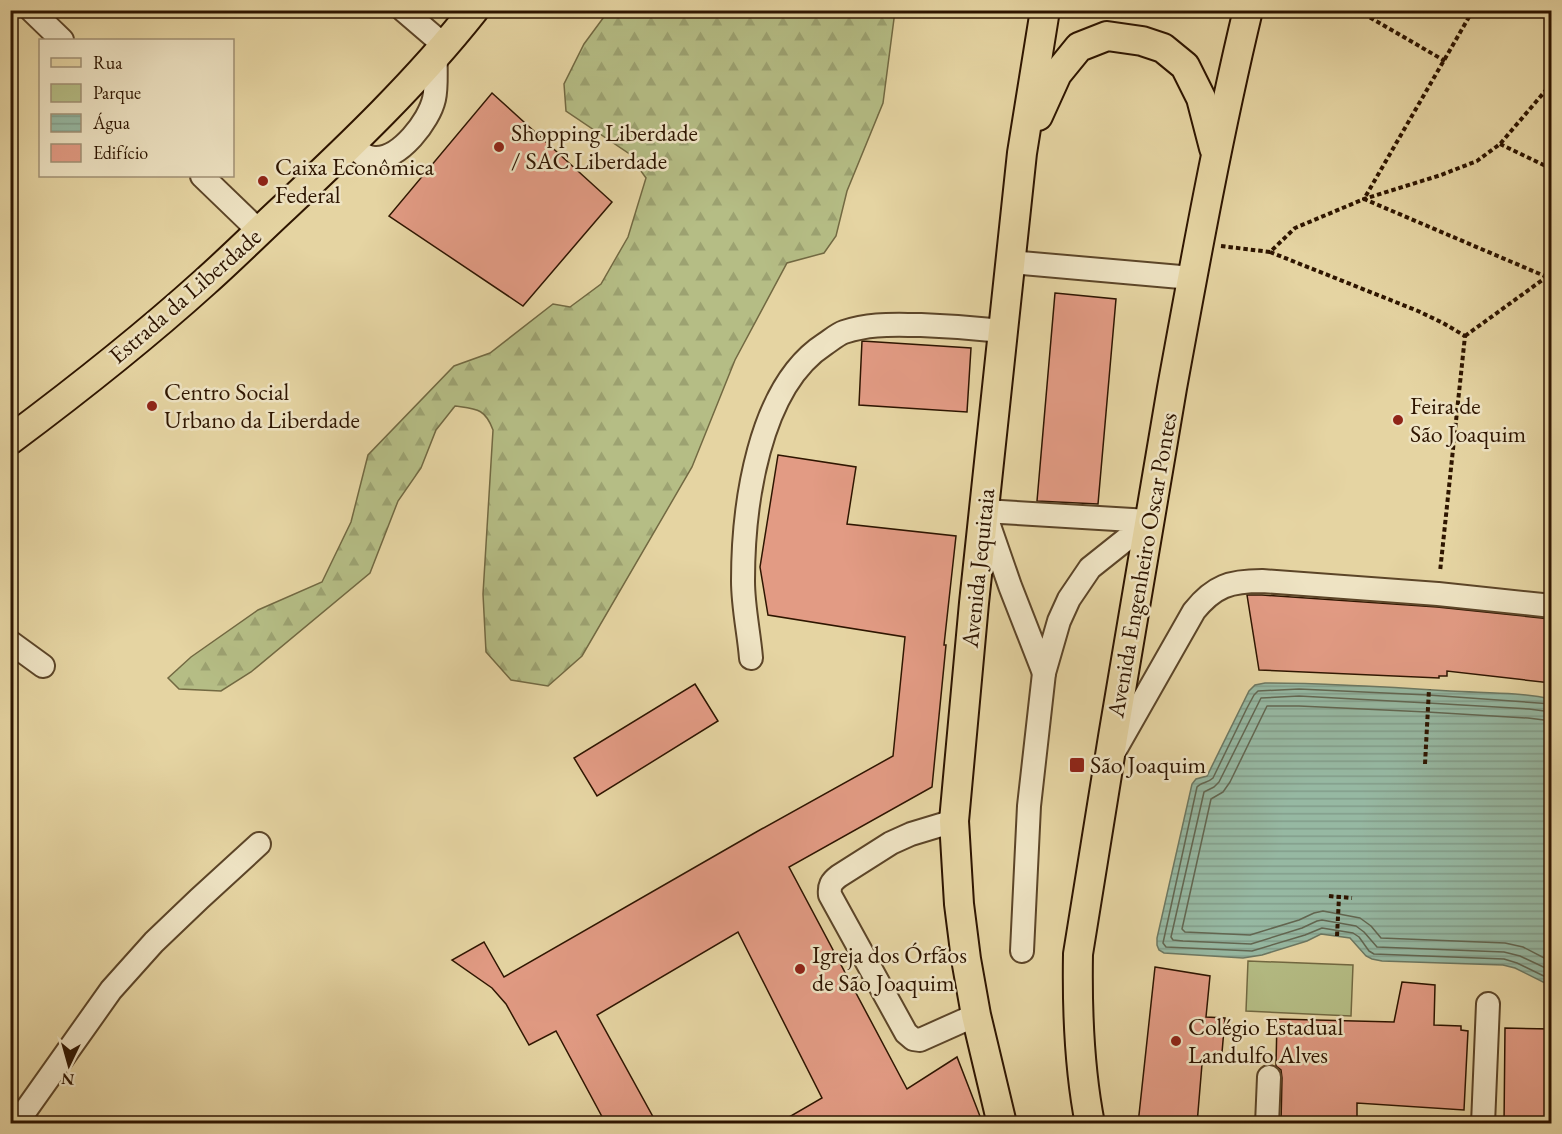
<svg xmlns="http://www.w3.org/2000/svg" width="1562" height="1134" font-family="'EB Garamond',serif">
  <defs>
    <pattern id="forest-firs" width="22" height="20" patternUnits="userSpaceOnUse" patternTransform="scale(1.5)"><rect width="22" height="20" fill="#b5bd85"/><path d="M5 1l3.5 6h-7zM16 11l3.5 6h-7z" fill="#9ca271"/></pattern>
    <pattern id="water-rules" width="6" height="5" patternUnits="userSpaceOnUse" patternTransform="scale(1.5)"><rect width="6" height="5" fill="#96b8a2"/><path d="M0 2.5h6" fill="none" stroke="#829d8a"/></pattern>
  </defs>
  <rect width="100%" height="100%" fill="#e5d4a2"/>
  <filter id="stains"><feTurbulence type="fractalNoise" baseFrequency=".00333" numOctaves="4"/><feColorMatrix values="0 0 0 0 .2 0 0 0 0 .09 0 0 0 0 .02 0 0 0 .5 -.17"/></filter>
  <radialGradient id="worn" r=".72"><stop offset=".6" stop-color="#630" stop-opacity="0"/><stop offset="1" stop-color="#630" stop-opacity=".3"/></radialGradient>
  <!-- green -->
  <path fill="#b5bd85" stroke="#726942" stroke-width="1.5" d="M1248,961L1353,965L1351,1016L1246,1011Z"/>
  <!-- forest -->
  <path fill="url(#forest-firs)" stroke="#726942" stroke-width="1.5" d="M609,10L895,11L883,103L847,191L836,236L824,253L787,263L735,360L692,467L582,656L548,686L511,680L486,652L483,594L493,430C485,408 476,409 455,406L436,430L421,468L398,501L370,573L251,672L221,691L179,689L168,678L191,657L258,610L322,582L351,522L368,455L454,366L490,353L553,304L570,307L601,284L628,237L646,178L638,167L634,157L566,111L564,84L584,44Z"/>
  <!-- water -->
  <path fill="url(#water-rules)" stroke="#6c7761" stroke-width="1.5" d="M1265,683C1327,683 1389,687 1450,691C1484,693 1519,692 1551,699V986L1515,968L1503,965L1382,961L1372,959L1366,956L1350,938L1321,934L1307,941L1262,955L1243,958L1164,953L1159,950L1157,945V938L1192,784L1196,779L1207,776L1249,691L1255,685Z"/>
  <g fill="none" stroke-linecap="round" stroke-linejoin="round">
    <!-- shore -->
    <g stroke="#626651" stroke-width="1.5">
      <path d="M1552,704L1428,695L1299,689L1258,691L1254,695L1247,708L1213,778C1208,783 1201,782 1197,787L1163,943L1166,947L1252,951L1305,935L1322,928L1353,933L1359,937L1369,951L1374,954L1504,959L1517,963L1552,980"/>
      <path d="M1552,712L1529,709L1428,703L1299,696L1261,698L1219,782L1214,787L1204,792L1171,937L1173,940L1183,941L1251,944L1302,928L1317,921L1322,920L1356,926L1364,932L1377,947L1504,952L1520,956L1552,971"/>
      <path d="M1552,721L1528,718L1427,712L1299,706H1267L1230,782L1223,792L1211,799L1182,929L1185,932L1250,935L1299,920L1314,913L1323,911L1360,918L1371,926L1381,938L1505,943L1523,947L1552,962"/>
    </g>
  </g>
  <!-- building -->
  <g fill="#e29b84" stroke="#2e1500" stroke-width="1.5">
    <path d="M492,93L612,202L523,306L389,216Z"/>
    <path d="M1055,293L1116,299L1098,504L1037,501Z"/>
    <path d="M862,341L971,348L967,412L859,405Z"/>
    <path d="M778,455L856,467L847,524L956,536L944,645H946L932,787L789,867L907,1089L957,1057L983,1124H777L822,1098L738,932L597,1015L657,1124H606L556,1031L529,1045L506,1004L492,988L452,960L484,942L504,977L758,831L893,756L905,637L768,615L760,567Z"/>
    <path d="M1247,595H1262L1437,607L1551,619V683L1447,671V676H1439V678L1259,670Z"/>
    <path d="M695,684L718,721L597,796L574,758Z"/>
    <path d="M1155,967L1210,976L1206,1017L1225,1018L1221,1064H1202L1197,1124H1138Z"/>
    <path d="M1402,982L1435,985L1434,1025L1461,1026V1030L1468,1031L1464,1110L1357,1103V1124H1281L1282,1078L1281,1070L1276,1066L1277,1019L1394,1022Z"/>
    <path d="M1505,1028L1551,1029V1124H1504Z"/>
  </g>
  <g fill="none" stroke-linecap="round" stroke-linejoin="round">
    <defs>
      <g id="minor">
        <path d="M31,10L62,40"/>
        <path d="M403,10L445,46"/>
        <path d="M351,145C358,151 365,158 375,158C400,159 429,121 434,99C437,86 435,70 436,57"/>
        <path d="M202,176L259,231"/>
        <path d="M1010,262L1192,278"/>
        <path d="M984,511L1149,521L1090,568L1069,599L1059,621L1044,673L1010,586Z"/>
        <path d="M10,642L43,666"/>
        <path d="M751,658C749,633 743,607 743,581C743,507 758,387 825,344C831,340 838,334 844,332C872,323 893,325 921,325C949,326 976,328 1003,331"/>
        <path d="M1115,750L1194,611C1214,586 1230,581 1262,581L1438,594L1552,606"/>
        <path d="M954,821L911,834L891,843L839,876C831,882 829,886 830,895L906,1033L913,1039L920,1040L976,1015"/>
        <path d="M1022,951L1029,806L1044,673"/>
        <path d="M16,1124L111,990L154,942L199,899L259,844"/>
        <path d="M1267,1124L1269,1077"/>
        <path d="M1483,1124L1488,1004"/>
      </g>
      <g id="major">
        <path d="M1038,116L1057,74L1079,47L1107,36L1142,41L1163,48L1185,66L1201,98L1214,148"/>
        <path d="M10,440C77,390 143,338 205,282C232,258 258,232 285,207C351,145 417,82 474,10"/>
        <path d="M1002,1124L976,1015L966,959L959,904L954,821L974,603L1022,153L1045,10"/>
        <path d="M1090,1124C1079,1068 1077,1011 1078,954C1108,765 1139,577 1172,388C1195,262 1218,135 1248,10"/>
      </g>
    </defs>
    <!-- minor casing -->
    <use href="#minor" stroke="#5c4528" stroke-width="26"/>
    <!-- major casing -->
    <use href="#major" stroke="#2e1500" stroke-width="32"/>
    <!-- path -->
    <g stroke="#2e1500" stroke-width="4" stroke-dasharray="4.5 3" stroke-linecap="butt">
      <path d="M1357,10L1445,61"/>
      <path d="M1473,10L1364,199L1547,277"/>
      <path d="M1500,144L1552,169"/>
      <path d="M1221,246L1270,252L1295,228L1364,199L1441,175L1477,161L1500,144L1552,83"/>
      <path d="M1270,252L1418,311L1443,323L1465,336L1440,572"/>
      <path d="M1465,336L1552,273"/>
      <path d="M1425,764L1429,689"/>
      <path d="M1329,896L1352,898"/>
      <path d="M1337,936L1339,897"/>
    </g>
    <!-- minor -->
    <use href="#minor" stroke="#eee3c3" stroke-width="22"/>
    <!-- major -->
    <use href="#major" stroke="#e5d4a2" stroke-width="28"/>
  </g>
  <!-- markers -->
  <g fill="#8f2418" stroke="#eee3c3" stroke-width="2">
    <circle cx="499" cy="147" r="6"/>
    <circle cx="263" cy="181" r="6"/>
    <circle cx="152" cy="406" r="6"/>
    <circle cx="1398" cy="420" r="6"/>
    <rect x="1069" y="757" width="16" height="16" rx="3"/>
    <circle cx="800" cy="969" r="6"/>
    <circle cx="1176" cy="1041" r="6"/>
  </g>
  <g text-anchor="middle" stroke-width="5" stroke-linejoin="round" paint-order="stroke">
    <!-- poi labels -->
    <g font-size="24" fill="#2e1500" stroke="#eee3c3" text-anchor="start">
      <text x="511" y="141">Shopping Liberdade<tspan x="511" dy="28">/ SAC Liberdade</tspan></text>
      <text x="275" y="175">Caixa Econômica<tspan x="275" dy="28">Federal</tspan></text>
      <text x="164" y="400">Centro Social<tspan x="164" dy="28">Urbano da Liberdade</tspan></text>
      <text x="1410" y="414">Feira de<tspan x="1410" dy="28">São Joaquim</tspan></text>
      <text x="1090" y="773">São Joaquim</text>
      <text x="812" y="963">Igreja dos Órfãos<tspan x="812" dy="28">de São Joaquim</tspan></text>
      <text x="1188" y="1035">Colégio Estadual<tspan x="1188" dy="28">Landulfo Alves</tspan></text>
    </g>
    <!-- street labels -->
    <g font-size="24" fill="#2e1500" stroke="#eee3c3">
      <text transform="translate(185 296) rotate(-41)" y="8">Estrada da Liberdade</text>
      <text transform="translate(1142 565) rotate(-80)" y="8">Avenida Engenheiro Oscar Pontes</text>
      <text transform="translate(978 568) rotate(-84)" y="8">Avenida Jequitaia</text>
    </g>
  </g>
  <!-- margin -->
  <rect width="1562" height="1134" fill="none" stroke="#e5d4a2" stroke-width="36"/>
  <rect x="12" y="12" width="1538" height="1110" fill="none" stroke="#2e1500" stroke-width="3"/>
  <rect x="18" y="18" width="1526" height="1098" fill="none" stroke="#2e1500" stroke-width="1.5"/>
  <!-- legend -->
  <rect x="39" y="39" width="195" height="138" fill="#eee3c3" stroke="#a19175" stroke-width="1.5"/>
  <rect x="51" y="58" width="30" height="9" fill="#e5d4a2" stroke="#a19175" stroke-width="1.5"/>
  <text x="93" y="69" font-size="18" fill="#2e1500">Rua</text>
  <rect x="51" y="84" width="30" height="18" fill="#b5bd85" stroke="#a19175" stroke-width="1.5"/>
  <text x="93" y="99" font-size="18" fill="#2e1500">Parque</text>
  <rect x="51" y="114" width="30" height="18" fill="url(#water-rules)" stroke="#a19175" stroke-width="1.5"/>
  <text x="93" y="129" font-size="18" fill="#2e1500">Água</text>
  <rect x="51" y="144" width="30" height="18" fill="#e29b84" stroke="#a19175" stroke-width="1.5"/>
  <text x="93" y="159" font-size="18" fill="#2e1500">Edifício</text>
  <!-- north arrow -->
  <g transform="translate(69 1065) rotate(185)" stroke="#eee3c3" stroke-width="4.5" paint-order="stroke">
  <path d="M0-4.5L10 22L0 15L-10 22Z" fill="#2e1500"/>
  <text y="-9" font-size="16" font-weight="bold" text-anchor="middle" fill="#2e1500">N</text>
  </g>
  <rect width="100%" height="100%" filter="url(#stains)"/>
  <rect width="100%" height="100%" fill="url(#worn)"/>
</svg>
